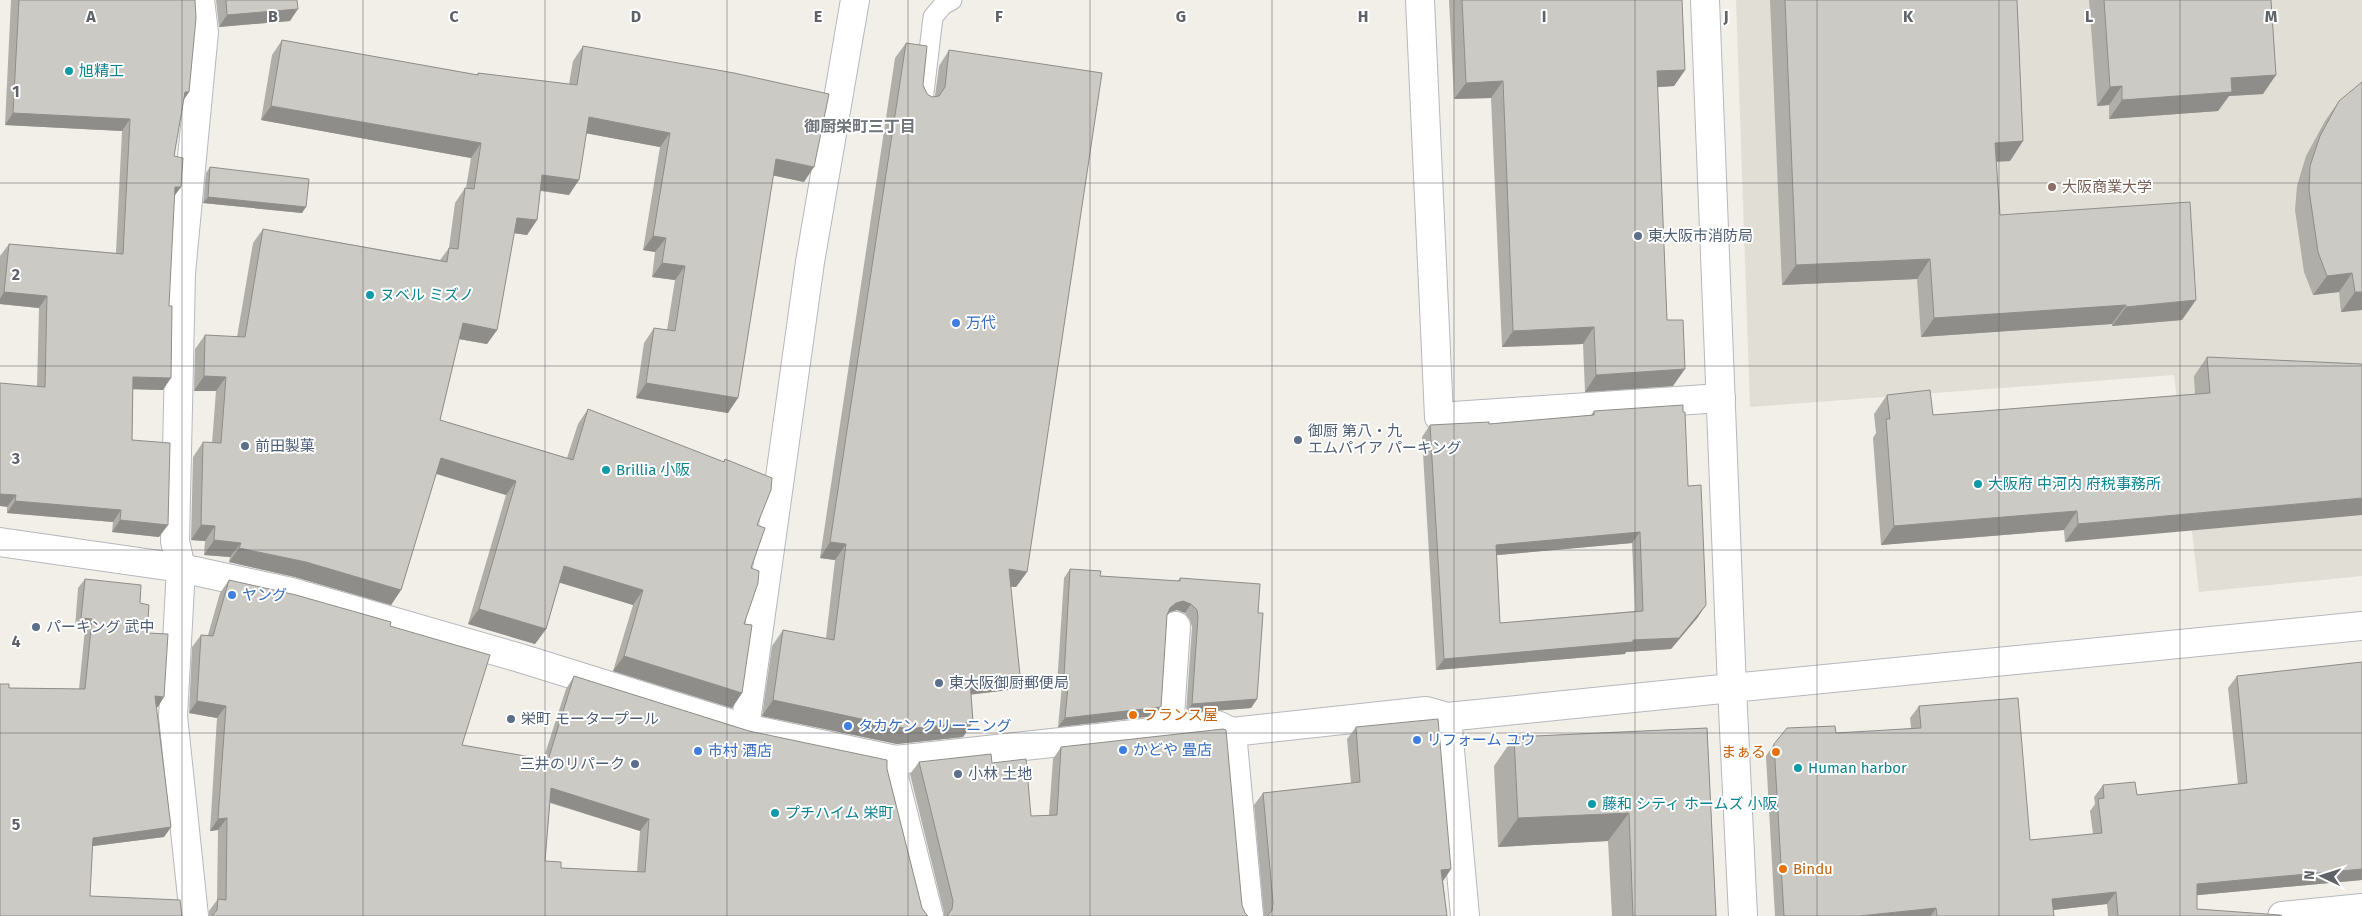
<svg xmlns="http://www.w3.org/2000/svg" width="2362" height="916" font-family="'Fira Sans','Noto Sans JP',sans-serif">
  <rect width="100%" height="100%" fill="#f1efe8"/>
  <!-- education -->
  <path fill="#e1ded6" d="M1736,0H2362V576L2199,592L2174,375L1750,407Z"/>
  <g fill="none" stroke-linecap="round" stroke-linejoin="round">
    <defs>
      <path id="service" d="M923,101L933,17L943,5L952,0"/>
      <g id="minor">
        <path d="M1420,0L1439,417L1721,398"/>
        <path d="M0,542L181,568L291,592L520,658L745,728L896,760L1217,725L1232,732L1426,711L1447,717L1732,688L1705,0"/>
        <path d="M1447,717L1465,916"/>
        <path d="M745,728L810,262L855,0"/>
        <path d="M1169,731L1176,626"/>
        <path d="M1232,732L1249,916"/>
        <path d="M896,760L894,777L929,916"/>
        <path d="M194,916L173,716L181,568L175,541L181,273L204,32L200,0"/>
        <path d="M2282,916L2362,908"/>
      </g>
      <path id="tertiary" d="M1743,916L1732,688L2362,626"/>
    </defs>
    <!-- service casing -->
    <use href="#service" stroke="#b5b8bc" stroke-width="21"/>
    <!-- minor casing -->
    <use href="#minor" stroke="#b5b8bc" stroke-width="30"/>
    <!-- tertiary casing -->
    <use href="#tertiary" stroke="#b5b8bc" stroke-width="30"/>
    <!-- service -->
    <use href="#service" stroke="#fff" stroke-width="19"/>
    <!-- minor -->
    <use href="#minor" stroke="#fff" stroke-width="28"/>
    <!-- tertiary -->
    <use href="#tertiary" stroke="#fff" stroke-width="28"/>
  </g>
  <!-- wall -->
  <g fill="#afaea9" fill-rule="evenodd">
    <path d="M11,0H195L189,92L183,100L174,156L181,187L174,196L163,390L133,389L132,440L159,537L112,532L113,522L7,513V507L37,386L39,308L0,304V256L9,244L116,253L122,131L5,125Z"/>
    <path d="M216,0H297L290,21L219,27Z"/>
    <path d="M1449,0H1682L1685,70L1674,86L1657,87L1667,320L1673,386L1585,392L1583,344L1502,347L1491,98L1454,99Z"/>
    <path d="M1770,0H2017L2023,141L2010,161L1996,162L2000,215L2182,320L2112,326V324L1921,337L1917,279L1782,285Z"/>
    <path d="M2089,0H2271L2263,94L2229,96L2218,111L2109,119V105L2097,106Z"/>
    <path d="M282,40L477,75L478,73L569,84L573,61L583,46L804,182L773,175L728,413L636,398L644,343L654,328L667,330L675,280L652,277L655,252L643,250L660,147L586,133L569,195L540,191L537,220L527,235L514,233L497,330L487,344L459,339L440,420L567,458L578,424L588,409L723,462L725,459L757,525L744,624L742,693L732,708L613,671L633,605L560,582L546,629L535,644L468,624L506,495L436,474L401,590L391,605L295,577L229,562L230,557L204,555L205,541L191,540L193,457L203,442L212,443L216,391H194L195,349L205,335L237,337L253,243L263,229L440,260L449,248L455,203L465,188H466L471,158L261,120L272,55Z"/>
    <path d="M906,43L927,94L932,97L935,96L939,66L949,50L1027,572L1016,587H1011L1009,690L971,694L973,722L963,737L897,744L762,716L772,646L783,630L826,638L835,560L820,558L895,58Z"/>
    <path d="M2339,101L2362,310L2341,312L2339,292L2313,295L2304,272L2295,210L2297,186L2306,156L2325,121Z"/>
    <path d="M210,167L302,213L203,203L206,173Z"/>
    <path d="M2207,357L2362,364L2065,542L2064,530L1881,545L1873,438L1876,433L1874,414L1887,395L1933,415L2195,394L2194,376Z"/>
    <path d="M1594,411L1688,486L1698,617L1671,649L1626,652L1625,654L1436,670L1422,437L1430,425L1489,424L1591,415ZM1632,543L1635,611L1500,623L1497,555Z"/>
    <path d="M1070,569L1100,576L1178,581L1180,578L1258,613L1257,699L1251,708L1186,713L1192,627L1190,620L1185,613L1177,610L1170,612L1167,615L1161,707L1154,716L1058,727L1062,685H1057L1064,578Z"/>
    <path d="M85,579L140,603L147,633L158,707H156L171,827L164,837L93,846L0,916L9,688L79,689L85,629L75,628L78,588Z"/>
    <path d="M229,580L390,626L462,745L543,760L566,689L574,676L749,731L887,769L922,908L927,915L928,916H209V911L217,900L218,830L210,831L217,718L189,713L192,647L201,635H208L220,593ZM550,803L640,831L637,872L561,868L545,861Z"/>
    <path d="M2362,662V880L2197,895V909L2282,916H2108L2107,904L2053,910L2054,916H1775L1766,756L1774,744L1911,728L1910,718L1919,706L2030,840L2093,834L2090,811L2095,804L2094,797L2103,785L2137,795L2238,784L2228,688L2237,676Z"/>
    <path d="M1356,727L1451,869L1443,881L1447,916H1264L1254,805L1263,793L1351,783L1347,739Z"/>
    <path d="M1707,728L1716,916H1612L1608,841L1498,847L1494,766L1514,737Z"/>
    <path d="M1061,747L1242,905L1245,913L1248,916H944V913L910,774L919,762L992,763L1031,816L1049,815L1053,759Z"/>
  </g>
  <!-- shaded-wall -->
  <g fill="#8f8d8a">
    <path d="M298,9L290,21L219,27L227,15Z"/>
    <path d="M1685,70L1674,86L1645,88L1657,71Z"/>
    <path d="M2276,75L2263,94L2229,96L2218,111L2109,119L2122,100L2231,78Z"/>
    <path d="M1503,81L1491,98L1454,99L1466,83Z"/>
    <path d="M2122,86L2109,105L2097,106L2110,87Z"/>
    <path d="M185,92H189L181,104Z"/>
    <path d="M271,106L481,143L471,158L261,120Z"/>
    <path d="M13,113L130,119L122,131L5,125Z"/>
    <path d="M589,117L670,133L660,147L579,132Z"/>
    <path d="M2023,141L2010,161L1981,162L1995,143Z"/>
    <path d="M776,159L814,167L804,182L766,174Z"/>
    <path d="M542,175L579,180L569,195L532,189Z"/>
    <path d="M175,187H181L172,199Z"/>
    <path d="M208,197L306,207L302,213L203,203Z"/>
    <path d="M517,218L537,220L527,235L507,232Z"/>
    <path d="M653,236L666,238L655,252L643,250Z"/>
    <path d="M1930,259L1917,279L1782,285L1796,265Z"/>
    <path d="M662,263L685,266L675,280L652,277Z"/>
    <path d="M2352,273L2339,292L2313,295L2327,276Z"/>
    <path d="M4,292L47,296L39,308L0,304V299Z"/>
    <path d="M2355,292H2362V310L2341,312Z"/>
    <path d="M2196,300L2182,320L2112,326L2126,307Z"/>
    <path d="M2126,305L2112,324L1921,337L1934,318Z"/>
    <path d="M463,323L497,330L487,344L453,338Z"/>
    <path d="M1594,327L1583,344L1502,347L1513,331Z"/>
    <path d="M1685,369L1673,386L1585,392L1596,375Z"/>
    <path d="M204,376L226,377L216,391H194Z"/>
    <path d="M133,377L171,378L163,390L125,389Z"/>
    <path d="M646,383L738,398L728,413L636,398Z"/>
    <path d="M441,458L516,481L506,495L431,472Z"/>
    <path d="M0,494L16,495L7,507L0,506Z"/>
    <path d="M2362,498V515L2065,542L2078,524Z"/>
    <path d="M15,501L121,510L113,522L7,513Z"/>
    <path d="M2077,511L2064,530L1881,545L1894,526Z"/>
    <path d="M120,520L168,525L159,537L112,532Z"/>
    <path d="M201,525L215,526L205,541L191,540Z"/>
    <path d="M1640,532L1632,543L1488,556L1496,545Z"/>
    <path d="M214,540L241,543L230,557L204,555Z"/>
    <path d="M830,542L846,544L835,560L820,558Z"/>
    <path d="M239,548L306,562L401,590L391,605L295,577L229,562Z"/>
    <path d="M564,566L643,590L633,605L554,581Z"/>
    <path d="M1009,569L1027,572L1016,587L999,585Z"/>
    <path d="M1183,601L1191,604L1185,613L1177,610L1170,612L1163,617L1170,608L1176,603Z"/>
    <path d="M1706,605L1698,617L1671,649L1626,652L1625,654L1436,670L1444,659L1633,640Z"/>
    <path d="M479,609L546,629L535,644L468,624Z"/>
    <path d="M81,618L92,619L85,629L75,628Z"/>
    <path d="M624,656L742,693L732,708L613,671Z"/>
    <path d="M1020,675L1009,690L960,696L970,680Z"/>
    <path d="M1064,676H1069L1062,685H1057Z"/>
    <path d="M155,696L164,697L158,707L148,705Z"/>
    <path d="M1257,699L1251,708L1186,713L1192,704Z"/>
    <path d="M773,700L973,722L963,737L897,744L762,716Z"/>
    <path d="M197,701L226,706L217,718L189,713Z"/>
    <path d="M1161,707L1154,716L1058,727L1065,718Z"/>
    <path d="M551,788L649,819L640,831L543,800Z"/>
    <path d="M1629,813L1608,841L1498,847L1518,818Z"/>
    <path d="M227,818L218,830L210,831L218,819Z"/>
    <path d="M171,827L164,837L86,847L93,838Z"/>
    <path d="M1451,869L1443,881L1441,870Z"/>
    <path d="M2362,869V880L2189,896L2197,884Z"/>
    <path d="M2116,892L2107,904L2044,911L2052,899Z"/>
    <path d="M1936,908L1931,916H1859Z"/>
  </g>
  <!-- building -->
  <g fill="#cccac5" stroke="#8f8d8a" fill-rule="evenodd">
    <path d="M19,0H195L196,18L189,92H185L174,156L183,158L181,187H175L169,306H172L171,378L133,377L132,440L170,443L168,525L120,520L121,510L15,501L16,495L0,494V383L45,387L47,296L4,292L9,244L123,254L130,119L13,113Z"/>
    <path d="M226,0H297L298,9L227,15Z"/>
    <path d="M1462,0H1682L1685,70L1657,71L1667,320H1683L1685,369L1596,375L1594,327L1513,331L1503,81L1466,83Z"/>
    <path d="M1785,0H2017L2023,141L1995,143L2000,215L2190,202L2196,300L2126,307V305L1934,318L1930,259L1796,265Z"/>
    <path d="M2104,0H2271L2276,75L2231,78L2232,92L2122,100V86L2110,87Z"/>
    <path d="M282,40L478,75V73L577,85L583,46L734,73L829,94L814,167L776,159L738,398L646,383L654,328L675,331L685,266L662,263L666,238L653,236L670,133L589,117L579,180L542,175L537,220L517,218L497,330L463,323L440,420L573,460L588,409L724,462L725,459L772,478L771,490L757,525L765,528L751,568L759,571L758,583L744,624L752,625L742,693L624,656L643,590L564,566L546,629L479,609L516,481L441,458L401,590L306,562L239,548L241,543L214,540L215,526L201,525L203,442L221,443L226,377L204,376L205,335L245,337L263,229L447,262L449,248L458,249L465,188L474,189L481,143L271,106Z"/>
    <path d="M906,43L927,46L923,85L927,94L932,97L939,96L945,87L949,50L1102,73L1027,572L1009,569L1020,675L970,680L973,722L908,729L773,700L783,630L834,640L846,544L830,542Z"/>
    <path d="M2362,82V292H2355L2352,273L2327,276L2318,252L2309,190L2310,166L2320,136L2339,101Z"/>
    <path d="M210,167L309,179L306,207L208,197Z"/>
    <path d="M2207,357L2362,364V498L2078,524L2077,511L1894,526L1886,419H1890L1887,395L1930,390L1933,415L2210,393Z"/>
    <path d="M1683,405V412H1685L1688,486L1701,485L1706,605L1679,638L1633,640V642L1444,659L1430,425L1489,422V424L1594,415V411ZM1640,532L1643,611L1500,623L1496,545Z"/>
    <path d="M1070,569L1101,571L1100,576L1180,581V578L1260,584L1258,613H1263L1257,699L1192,704L1198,617L1197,610L1191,604L1183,601L1176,603L1170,608L1167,615L1161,707L1065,718L1069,676H1064Z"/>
    <path d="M85,579L141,585L140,603L149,605L147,633L168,634L164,697L155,696L171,827L93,838L90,896L180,900L182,916H0V684H9V688L85,689L92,619L81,618Z"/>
    <path d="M229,580L296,595L391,622L390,626L490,655L462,745L548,760L574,676L749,731L887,760V769L922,908L927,915L928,916H212L217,910L218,899L226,900L227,818L218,819L226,706L197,701L201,635L213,636ZM551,788L649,819L645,872L561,868V862L545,861Z"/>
    <path d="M2362,662V869L2197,884V909L2280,915L2282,916H2118L2116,892L2052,899L2054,916H1937L1936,908L1859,916H1784L1774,744L1787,728L1835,726L1836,733L1921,728L1919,706L2018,698L2030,840L2102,833L2098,799L2104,798L2103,785L2135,782L2137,795L2247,783L2237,676Z"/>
    <path d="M1438,719L1451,869L1441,870L1447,916H1267L1272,911L1273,902L1263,793L1360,782L1356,727Z"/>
    <path d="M1707,728L1716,916H1633L1629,813L1518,818L1514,737Z"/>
    <path d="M1223,729L1226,730L1242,905L1245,913L1248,916H947L952,909L953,901L919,762L991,754L992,763L1026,759L1031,816L1057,815L1061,747Z"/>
  </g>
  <!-- grid -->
  <path fill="none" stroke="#5f6368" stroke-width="1" stroke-opacity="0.55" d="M182,0V916M363,0V916M545,0V916M727,0V916M908,0V916M1090,0V916M1272,0V916M1454,0V916M1635,0V916M1817,0V916M1999,0V916M2180,0V916M0,183H2362M0,366H2362M0,550H2362M0,733H2362"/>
  <!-- markers -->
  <g fill="#0f9aa8" stroke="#fff" stroke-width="2">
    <circle cx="69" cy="71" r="5"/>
    <circle cx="370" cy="295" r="5"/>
    <circle cx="606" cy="470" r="5"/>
    <circle cx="1978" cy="484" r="5"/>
    <circle cx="1798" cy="768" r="5"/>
    <circle cx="1592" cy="804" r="5"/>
    <circle cx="775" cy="813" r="5"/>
  </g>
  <circle fill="#8d6e63" stroke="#fff" stroke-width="2" cx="2052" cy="187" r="5"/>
  <g fill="#5c6f8a" stroke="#fff" stroke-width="2">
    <circle cx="1638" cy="236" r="5"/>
    <circle cx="1298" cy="440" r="5"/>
    <circle cx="245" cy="446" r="5"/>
    <circle cx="36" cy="627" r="5"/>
    <circle cx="939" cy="683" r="5"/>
    <circle cx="511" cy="719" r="5"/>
    <circle cx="635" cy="764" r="5"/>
    <circle cx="958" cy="774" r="5"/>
  </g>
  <g fill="#3f7fe0" stroke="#fff" stroke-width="2">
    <circle cx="956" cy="323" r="5"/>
    <circle cx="232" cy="595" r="5"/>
    <circle cx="848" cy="726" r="5"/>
    <circle cx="1417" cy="740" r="5"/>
    <circle cx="1123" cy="750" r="5"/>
    <circle cx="698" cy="751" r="5"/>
  </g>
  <g fill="#e8710a" stroke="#fff" stroke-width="2">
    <circle cx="1133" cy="715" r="5"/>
    <circle cx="1776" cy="752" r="5"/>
    <circle cx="1783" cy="869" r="5"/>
  </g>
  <g text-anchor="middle" stroke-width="4" stroke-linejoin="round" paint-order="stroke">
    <!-- culture labels -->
    <g font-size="15" fill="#0d838f" stroke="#fff" text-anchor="start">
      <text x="79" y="76">旭精工</text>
      <text x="380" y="300">ヌベル ミズノ</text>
      <text x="616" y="475">Brillia 小阪</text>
      <text x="1988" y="489">大阪府 中河内 府税事務所</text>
      <text x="1808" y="773">Human harbor</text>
      <text x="1602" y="809">藤和 シティ ホームズ 小阪</text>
      <text x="785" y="818">プチハイム 栄町</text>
    </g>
    <!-- education labels -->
    <g font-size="15" fill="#785e54" stroke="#fff" text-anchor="start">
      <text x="2062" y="192">大阪商業大学</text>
    </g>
    <!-- service labels -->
    <g font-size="15" fill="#4e5e75" stroke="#fff" text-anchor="start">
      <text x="1648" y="241">東大阪市消防局</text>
      <text x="1308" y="436">御厨 第八・九<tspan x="1308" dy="17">エムパイア パーキング</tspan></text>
      <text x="255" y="451">前田製菓</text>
      <text x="46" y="632">パーキング 武中</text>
      <text x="949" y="688">東大阪御厨郵便局</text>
      <text x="521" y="724">栄町 モータープール</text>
      <text x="625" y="769" text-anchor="end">三井のリパーク</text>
      <text x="968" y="779">小林 土地</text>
    </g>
    <!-- shop labels -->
    <g font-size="15" fill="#366cbe" stroke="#fff" text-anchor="start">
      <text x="966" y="328">万代</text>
      <text x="242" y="600">ヤング</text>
      <text x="858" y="731">タカケン クリーニング</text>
      <text x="1427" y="745">リフォーム ユウ</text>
      <text x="1133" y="755">かどや 畳店</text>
      <text x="708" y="756">市村 酒店</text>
    </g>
    <!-- food labels -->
    <g font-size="15" fill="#c56008" stroke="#fff" text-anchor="start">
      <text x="1143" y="720">フランス屋</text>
      <text x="1766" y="757" text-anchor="end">まぁる</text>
      <text x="1793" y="874">Bindu</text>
    </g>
    <!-- neighbourhood labels -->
    <g font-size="16" font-weight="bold" fill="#70757a" stroke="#fff">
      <text x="860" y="132">御厨栄町三丁目</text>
    </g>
  </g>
  <g font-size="16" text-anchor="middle" font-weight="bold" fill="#5f6368" stroke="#fff" stroke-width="4" stroke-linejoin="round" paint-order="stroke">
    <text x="91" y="22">A</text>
    <text x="273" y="22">B</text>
    <text x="454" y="22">C</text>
    <text x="636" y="22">D</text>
    <text x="818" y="22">E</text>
    <text x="999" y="22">F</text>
    <text x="1181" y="22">G</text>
    <text x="1363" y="22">H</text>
    <text x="1544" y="22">I</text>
    <text x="1726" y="22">J</text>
    <text x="1908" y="22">K</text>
    <text x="2089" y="22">L</text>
    <text x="2271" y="22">M</text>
    <text x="16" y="97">1</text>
    <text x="16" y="280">2</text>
    <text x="16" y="464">3</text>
    <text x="16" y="647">4</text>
    <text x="16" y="830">5</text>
  </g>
  <!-- north arrow -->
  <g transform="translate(2322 876) rotate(274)" stroke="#ffffff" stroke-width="4" paint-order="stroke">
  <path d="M0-4L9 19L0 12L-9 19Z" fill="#5f6368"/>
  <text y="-8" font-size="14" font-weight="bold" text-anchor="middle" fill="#5f6368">N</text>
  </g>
</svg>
